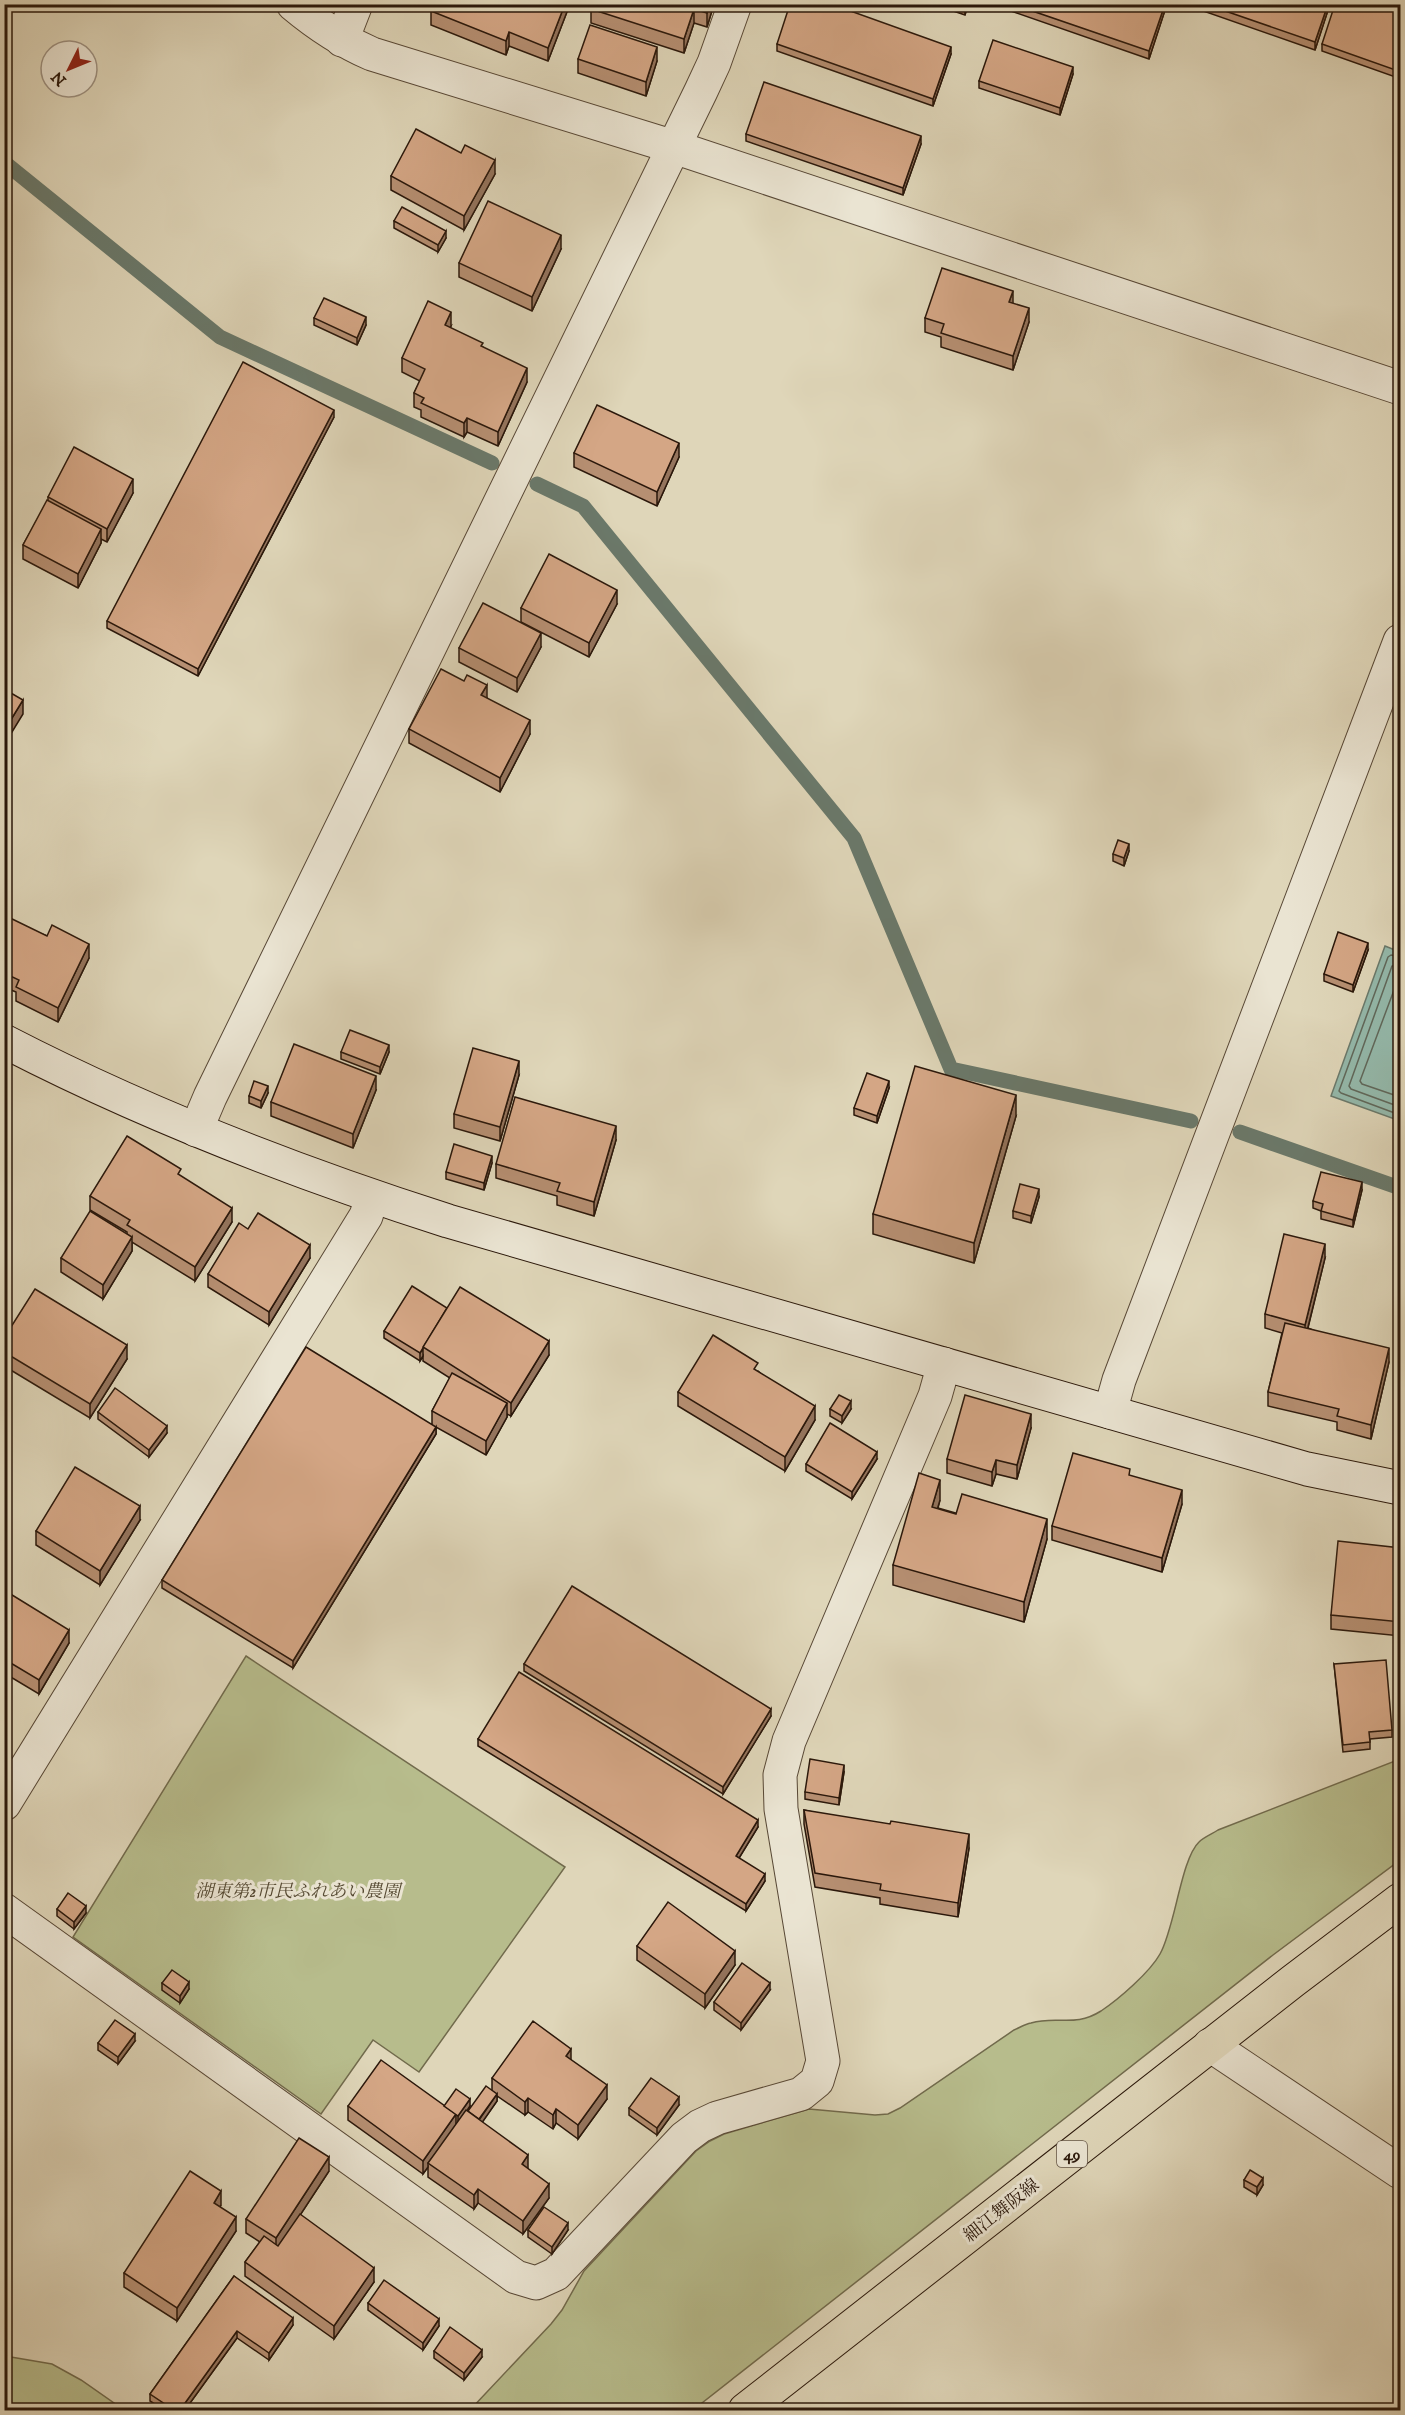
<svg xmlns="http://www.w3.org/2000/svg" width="1405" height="2415" font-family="'IM FELL DW Pica','Noto Serif JP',serif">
  <rect width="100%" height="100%" fill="#dfd6b9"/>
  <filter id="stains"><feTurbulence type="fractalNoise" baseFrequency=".00333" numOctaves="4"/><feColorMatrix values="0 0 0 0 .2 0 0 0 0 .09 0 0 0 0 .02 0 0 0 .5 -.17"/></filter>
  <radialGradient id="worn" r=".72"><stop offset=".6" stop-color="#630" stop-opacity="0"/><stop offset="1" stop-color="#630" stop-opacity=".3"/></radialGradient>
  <!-- green -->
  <g fill="#b7bc8c" stroke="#716a4c" stroke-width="1.5">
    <path d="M246,1656L565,1867L419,2072L373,2040L321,2114L73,1937Z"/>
    <path d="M1400,1759V1860L1273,1955L693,2410H470L551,2324L562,2310L584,2271L696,2151L710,2141L724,2134L809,2109L875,2115L888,2114L900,2108L1014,2030C1019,2028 1025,2024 1031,2023C1058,2015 1074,2028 1101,2011C1119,1999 1150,1972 1160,1954C1175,1928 1181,1859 1199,1842C1204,1837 1212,1834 1218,1830Z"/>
    <path d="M5,2356L52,2364L81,2380L124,2410H5Z"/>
  </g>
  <!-- water -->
  <path fill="#94b9ab" stroke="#6a796b" stroke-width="1.5" d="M1385,946L1400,952V1121L1331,1096Z"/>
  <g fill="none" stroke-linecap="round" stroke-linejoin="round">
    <!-- shore -->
    <g stroke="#60685b" stroke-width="1.5">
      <path d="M1400,957L1391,955L1388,957L1339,1091L1341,1093L1400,1115"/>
      <path d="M1400,965L1392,966L1349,1086L1351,1089L1400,1107"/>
      <path d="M1400,974L1360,1081L1362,1084L1400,1097"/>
    </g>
    <!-- stream -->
    <g stroke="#6a796b" stroke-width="15">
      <path d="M4,162L220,337L492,463"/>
      <path d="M537,484L583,506L854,838L951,1069L1191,1121"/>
      <path d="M1240,1132L1400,1188"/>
    </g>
    <defs>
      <g id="street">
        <path d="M293,4C318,25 342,41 372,54L674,147L1400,388"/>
        <path d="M342,40L356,4"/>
        <path d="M196,1130L210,1097L701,91L714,63L735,4"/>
        <path d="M1110,1412L1119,1380L1400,641"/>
        <path d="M4,1804L366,1216L372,1197"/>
        <path d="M4,1910L516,2277L536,2283L556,2274L684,2138L700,2126L717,2118L801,2094L817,2081L823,2061L781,1809L780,1775L789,1741L935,1396L944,1364"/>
        <path d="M1210,2045L1400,2172"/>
      </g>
      <path id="secondary" d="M4,1041C147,1115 295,1172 448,1221L1307,1469L1400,1488"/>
      <path id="primary" d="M745,2410L1293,1981L1400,1900"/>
    </defs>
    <!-- street casing -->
    <use href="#street" stroke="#584836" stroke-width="35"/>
    <!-- secondary casing -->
    <use href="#secondary" stroke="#2b180b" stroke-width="35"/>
    <!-- primary casing -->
    <use href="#primary" stroke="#2b180b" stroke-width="35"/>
    <!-- street -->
    <use href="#street" stroke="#eae4d2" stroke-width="33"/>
    <!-- secondary -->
    <use href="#secondary" stroke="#eae4d2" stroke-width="33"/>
    <!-- primary -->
    <use href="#primary" stroke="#dfd6b9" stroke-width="33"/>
  </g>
  <!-- wall -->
  <g fill="#b68f72" stroke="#2b180b" stroke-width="1.5">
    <path d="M423,4H570L548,61L509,46L506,55L431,25V11L432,8Z"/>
    <path d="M714,4L707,27L694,23L684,53L591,23V9Z"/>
    <path d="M933,4H968L965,15Z"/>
    <path d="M1008,4H1167L1149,59L1008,10Z"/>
    <path d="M1189,4H1330L1315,50L1189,6Z"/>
    <path d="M1401,4V79L1322,51V44Z"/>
    <path d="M777,44L951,54L933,106L777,51Z"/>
    <path d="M578,59L657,61L646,96L578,73Z"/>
    <path d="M1073,74L1060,115L979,88V81Z"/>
    <path d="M746,134L921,144L903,195L746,141Z"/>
    <path d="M495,174L464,230L391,190V176Z"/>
    <path d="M394,221L446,238L438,252L394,228Z"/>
    <path d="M561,249L532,311L459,277V263Z"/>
    <path d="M314,318L366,325L357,345L314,325Z"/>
    <path d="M925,318L1029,322L1013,370L941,347V337L925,332Z"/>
    <path d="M451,326L450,328L483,347L527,382L498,446L467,432L464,437L421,417V410L414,407V393L420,381L402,372V358Z"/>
    <path d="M334,417L198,676L107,628V621Z"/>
    <path d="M574,453L679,457L657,506L574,467Z"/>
    <path d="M133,493L107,542L101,539V543L78,588L23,559V545L48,501V497Z"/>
    <path d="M617,604L589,657L521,622V608Z"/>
    <path d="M541,647L517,692L459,662V648Z"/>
    <path d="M487,698L530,734L500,792L409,743V729Z"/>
    <path d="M1129,851L1124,866L1113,861V854Z"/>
    <path d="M4,919L47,936L89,958L58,1022L16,1001V992L4,987Z"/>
    <path d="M1368,950L1353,992L1324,981V974Z"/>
    <path d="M341,1052H389L380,1074L341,1059Z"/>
    <path d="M519,1075L500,1141L454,1128V1114Z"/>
    <path d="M889,1088L877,1123L854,1115V1108Z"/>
    <path d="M376,1090L353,1148L271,1116V1102Z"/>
    <path d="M268,1093L261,1108L249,1103V1096Z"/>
    <path d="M1016,1116L974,1263L873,1234V1214Z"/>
    <path d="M616,1140L594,1216L557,1205V1196L496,1178V1164Z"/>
    <path d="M492,1163L484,1190L446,1179V1172Z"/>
    <path d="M181,1177L232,1222L195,1281L132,1242V1251L103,1299L61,1272V1258L127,1234V1232L90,1210V1196Z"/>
    <path d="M1362,1190L1353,1227L1321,1219V1211L1313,1208V1201Z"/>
    <path d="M1039,1197L1031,1223L1013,1218V1211Z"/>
    <path d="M248,1229L310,1258L269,1325L208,1287V1274Z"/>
    <path d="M1325,1258L1308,1328L1389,1362L1371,1439L1337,1430V1422L1268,1406V1392L1282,1333L1265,1328V1314Z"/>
    <path d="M447,1308L549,1355L511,1416L507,1414V1417L486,1455L436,1427V1434L293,1668L162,1588V1580L432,1424V1411L450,1378L423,1361V1356L420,1361L384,1338V1331Z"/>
    <path d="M4,1338L127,1359L90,1418L4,1366Z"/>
    <path d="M758,1371L815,1420L785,1471L678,1406V1392Z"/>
    <path d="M830,1409H851L842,1423L830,1416Z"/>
    <path d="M98,1412L167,1433L149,1457L98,1419Z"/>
    <path d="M1031,1428L1017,1479L996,1474L992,1486L947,1473V1459Z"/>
    <path d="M877,1459L852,1499L806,1471V1464Z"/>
    <path d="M1130,1476L1182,1504L1162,1572L1052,1540V1526Z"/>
    <path d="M940,1500L938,1508L1047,1539L1024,1622L893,1585V1565Z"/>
    <path d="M140,1520L100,1585L36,1545V1531Z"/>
    <path d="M1401,1548V1636L1331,1629V1615Z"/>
    <path d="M4,1590L69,1643L39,1694L4,1673Z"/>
    <path d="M524,1664L771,1716L723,1794L524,1671Z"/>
    <path d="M1334,1664L1392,1730V1737L1370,1739V1749L1343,1752Z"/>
    <path d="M1401,1679V1720L1396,1721L1394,1680Z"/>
    <path d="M478,1739L758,1827L739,1858L765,1881L746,1911L478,1746Z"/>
    <path d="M844,1772L839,1805L805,1799V1792Z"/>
    <path d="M804,1810L969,1848L958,1917L880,1904V1898L815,1887L804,1824Z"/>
    <path d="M57,1909L86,1913L74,1929L57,1916Z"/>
    <path d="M637,1946L735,1965L705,2008L637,1960Z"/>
    <path d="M162,1983L189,1989L180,2003L162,1990Z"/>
    <path d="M770,1990L741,2030L714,2010V2002Z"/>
    <path d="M135,2041L118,2064L98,2050V2043Z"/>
    <path d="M571,2060L607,2099L578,2139L556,2123L553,2129L528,2112L525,2115L497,2096V2101L482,2122L528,2169L549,2198L523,2234L478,2203L474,2209L428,2177V2167L423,2174L348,2120V2106H470L468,2111L492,2091V2078Z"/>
    <path d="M679,2105L657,2135L629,2115V2108Z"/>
    <path d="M329,2171L300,2215L374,2282L334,2339L245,2276V2262L260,2242L246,2233V2219Z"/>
    <path d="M1244,2180L1263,2185L1257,2195L1244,2187Z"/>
    <path d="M221,2205L220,2207L236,2231L177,2321L124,2287V2273Z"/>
    <path d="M528,2230H568L552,2254L528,2237Z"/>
    <path d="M234,2276L293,2325L269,2360L237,2338L185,2410H164L150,2401V2394Z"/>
    <path d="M368,2303L439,2326L423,2350L368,2310Z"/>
    <path d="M434,2351L482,2357L464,2380L434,2358Z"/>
  </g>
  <!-- shaded-wall -->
  <g fill="#94745d" stroke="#2b180b" stroke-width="1.5">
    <path d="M565,4H570L548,61V48Z"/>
    <path d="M710,4H714L707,27V13Z"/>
    <path d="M966,4H968L965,15V8Z"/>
    <path d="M1165,4H1167L1149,59V51Z"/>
    <path d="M1328,4H1330L1315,50V42Z"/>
    <path d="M694,9V23L684,53V39Z"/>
    <path d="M509,32V46L506,55V41Z"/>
    <path d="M657,47V61L646,96V82Z"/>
    <path d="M951,47V54L933,106V99Z"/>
    <path d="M1073,67V74L1060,115V108Z"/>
    <path d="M921,136V144L903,195V188Z"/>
    <path d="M495,160V174L464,230V216Z"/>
    <path d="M446,231V238L438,252V245Z"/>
    <path d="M561,235V249L532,311V297Z"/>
    <path d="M1013,291V305L1009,302Z"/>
    <path d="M1029,308V322L1013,370V356Z"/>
    <path d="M451,312V326L445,339V325Z"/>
    <path d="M366,317V325L357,345V338Z"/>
    <path d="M527,368V382L498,446V432Z"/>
    <path d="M5,400V413L4,415V401Z"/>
    <path d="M334,410V417L198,676V669Z"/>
    <path d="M467,418V432L464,437V423Z"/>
    <path d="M679,443V457L657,506V492Z"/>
    <path d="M133,479V493L107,542V529Z"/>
    <path d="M101,529V543L78,588V574Z"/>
    <path d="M617,590V604L589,657V643Z"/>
    <path d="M541,633V647L517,692V678Z"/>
    <path d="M487,685V699L481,695Z"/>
    <path d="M23,700V714L4,745V731Z"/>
    <path d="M530,720V734L500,792V778Z"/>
    <path d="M1129,844V851L1124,866V858Z"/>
    <path d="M1368,943V950L1353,992V985Z"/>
    <path d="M89,944V958L58,1022V1008Z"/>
    <path d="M389,1045V1052L380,1074V1067Z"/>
    <path d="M519,1061V1075L500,1141V1127Z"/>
    <path d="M376,1076V1090L353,1148V1134Z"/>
    <path d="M889,1081V1088L877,1123V1116Z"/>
    <path d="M268,1086V1093L261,1108V1101Z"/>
    <path d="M1016,1095V1116L974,1263V1243Z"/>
    <path d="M616,1126V1140L594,1216V1202Z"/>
    <path d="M492,1156V1163L484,1190V1183Z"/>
    <path d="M1362,1182V1190L1353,1227V1220Z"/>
    <path d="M1039,1189V1197L1031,1223V1216Z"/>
    <path d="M232,1208V1222L195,1281V1267Z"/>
    <path d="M132,1237V1251L103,1299V1285Z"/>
    <path d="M1325,1244V1258L1305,1339V1325Z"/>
    <path d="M310,1245V1258L269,1325V1312Z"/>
    <path d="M549,1341V1355L511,1416V1403Z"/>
    <path d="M127,1345V1359L90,1418V1404Z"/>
    <path d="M1389,1348V1362L1371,1439V1425Z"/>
    <path d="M423,1349V1356L420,1361V1353Z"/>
    <path d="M851,1401V1409L842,1423V1416Z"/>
    <path d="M507,1403V1417L486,1455V1441Z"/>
    <path d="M815,1406V1420L785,1471V1457Z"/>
    <path d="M1031,1414V1428L1017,1479V1465Z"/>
    <path d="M167,1426V1433L149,1457V1450Z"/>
    <path d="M436,1427V1434L293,1668V1661Z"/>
    <path d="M877,1452V1459L852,1499V1492Z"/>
    <path d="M996,1460V1474L992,1486V1472Z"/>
    <path d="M940,1480V1500L932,1527V1507Z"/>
    <path d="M1182,1490V1504L1162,1572V1558Z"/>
    <path d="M140,1506V1520L100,1585V1571Z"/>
    <path d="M1047,1519V1539L1024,1622V1602Z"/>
    <path d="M10,1545V1559L4,1568V1554Z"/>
    <path d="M69,1630V1643L39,1694V1680Z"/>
    <path d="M771,1709V1716L723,1794V1787Z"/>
    <path d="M844,1765V1772L839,1805V1798Z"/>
    <path d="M758,1820V1827L736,1863V1856Z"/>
    <path d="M969,1834V1848L958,1917V1903Z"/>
    <path d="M765,1874V1881L746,1911V1904Z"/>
    <path d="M86,1906V1913L74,1929V1922Z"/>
    <path d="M735,1951V1965L705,2008V1994Z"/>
    <path d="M189,1982V1989L180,2003V1996Z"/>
    <path d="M770,1983V1990L741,2030V2023Z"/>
    <path d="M135,2034V2041L118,2064V2057Z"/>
    <path d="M571,2049V2063L566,2056Z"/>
    <path d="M607,2085V2099L578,2139V2125Z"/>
    <path d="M497,2094V2101L479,2127V2120Z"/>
    <path d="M679,2097V2105L657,2135V2128Z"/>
    <path d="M528,2098V2112L525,2115V2102Z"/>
    <path d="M470,2099V2106L458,2124V2116Z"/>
    <path d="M556,2109V2123L553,2129V2115Z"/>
    <path d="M456,2114V2128L428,2163V2167L423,2174V2161Z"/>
    <path d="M528,2155V2169L522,2164Z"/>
    <path d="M329,2157V2171L276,2252V2238Z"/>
    <path d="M1263,2178V2185L1257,2195V2187Z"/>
    <path d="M549,2184V2198L523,2234V2221Z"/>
    <path d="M478,2189V2203L474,2209V2195Z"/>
    <path d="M221,2191V2205L214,2217V2203Z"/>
    <path d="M236,2217V2231L177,2321V2308Z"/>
    <path d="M568,2223V2230L552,2254V2247Z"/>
    <path d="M374,2268V2282L334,2339V2326Z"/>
    <path d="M293,2318V2325L269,2360V2353Z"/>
    <path d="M439,2319V2326L423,2350V2343Z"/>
    <path d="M237,2331V2338L185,2410H180Z"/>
    <path d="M482,2350V2357L464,2380V2373Z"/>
  </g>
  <!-- building -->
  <g fill="#d4a685" stroke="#2b180b" stroke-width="1.5">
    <path d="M433,4H565L548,48L509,32L506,41L431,11Z"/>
    <path d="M593,4H710L707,13L694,9L684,39L591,9Z"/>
    <path d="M790,4H831L951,47L933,99L777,44Z"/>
    <path d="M954,4H966L965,8Z"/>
    <path d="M1012,4H1165L1149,51Z"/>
    <path d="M1205,4H1328L1315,42Z"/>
    <path d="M1335,4H1401V72L1322,44Z"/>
    <path d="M590,25L657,47L646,82L578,59Z"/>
    <path d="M993,40L1073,67L1060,108L979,81Z"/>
    <path d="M764,82L921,136L903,188L746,134Z"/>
    <path d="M416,129L461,153L465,145L495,160L464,216L391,176Z"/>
    <path d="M488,201L561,235L532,297L459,263Z"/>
    <path d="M402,207L446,231L438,245L394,221Z"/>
    <path d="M942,268L1013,291L1009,302L1029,308L1013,356L941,333L944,324L925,318Z"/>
    <path d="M324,298L366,317L357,338L314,318Z"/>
    <path d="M428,301L451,312L445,325L483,343L481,346L527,368L498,432L467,418L464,423L421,403L424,398L414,393L425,369L402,358Z"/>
    <path d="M243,362L334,410L198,669L107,621Z"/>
    <path d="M597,405L679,443L657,492L574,453Z"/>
    <path d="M74,447L133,479L107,529L48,497Z"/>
    <path d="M47,500L101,529L78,574L23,545Z"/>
    <path d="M549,554L617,590L589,643L521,608Z"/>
    <path d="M483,603L541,633L517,678L459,648Z"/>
    <path d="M441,669L464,681L467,675L487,685L481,695L530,720L500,778L409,729Z"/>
    <path d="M4,689L23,700L4,731Z"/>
    <path d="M1118,840L1129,844L1124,858L1113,854Z"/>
    <path d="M6,916L47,936L52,925L89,944L58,1008L16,987L19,980L4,973V919Z"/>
    <path d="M1338,932L1368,943L1353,985L1324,974Z"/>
    <path d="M350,1030L389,1045L380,1067L341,1052Z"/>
    <path d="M294,1044L376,1076L353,1134L271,1102Z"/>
    <path d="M473,1048L519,1061L500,1127L454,1114Z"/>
    <path d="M915,1066L1016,1095L974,1243L873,1214Z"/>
    <path d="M867,1073L889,1081L877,1116L854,1108Z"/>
    <path d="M254,1081L268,1086L261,1101L249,1096Z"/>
    <path d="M515,1097L616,1126L594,1202L557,1191L560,1183L496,1164Z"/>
    <path d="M127,1136L181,1169L178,1174L232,1208L195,1267L127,1225L130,1220L90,1196Z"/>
    <path d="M454,1144L492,1156L484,1183L446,1172Z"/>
    <path d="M1321,1172L1362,1182L1353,1220L1321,1211L1323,1204L1313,1201Z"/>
    <path d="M1020,1184L1039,1189L1031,1216L1013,1211Z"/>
    <path d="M90,1211L132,1237L103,1285L61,1258Z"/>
    <path d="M258,1213L310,1245L269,1312L208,1274L239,1223L248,1229Z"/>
    <path d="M1284,1234L1325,1244L1305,1325L1265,1314Z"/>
    <path d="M412,1286L447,1308L420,1353L384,1331Z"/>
    <path d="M460,1287L549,1341L511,1403L423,1347Z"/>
    <path d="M35,1289L127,1345L90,1404L4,1352V1338Z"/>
    <path d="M1285,1323L1389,1348L1371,1425L1337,1416L1339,1409L1268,1392Z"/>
    <path d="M713,1335L758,1363L754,1369L815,1406L785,1457L678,1392Z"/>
    <path d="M306,1347L436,1427L293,1661L162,1580Z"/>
    <path d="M452,1373L507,1403L486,1441L432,1411Z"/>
    <path d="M115,1388L167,1426L149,1450L98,1412Z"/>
    <path d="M839,1395L851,1401L842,1416L830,1409Z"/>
    <path d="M965,1395L1031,1414L1017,1465L996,1460L992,1472L947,1459Z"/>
    <path d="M830,1423L877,1452L852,1492L806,1464Z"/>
    <path d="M1073,1453L1130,1469L1129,1475L1182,1490L1162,1558L1052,1526Z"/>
    <path d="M75,1467L140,1506L100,1571L36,1531Z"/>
    <path d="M919,1473L940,1480L932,1507L956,1514L962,1494L1047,1519L1024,1602L893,1565Z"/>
    <path d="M1338,1541L1401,1548V1622L1331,1615Z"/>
    <path d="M4,1542L10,1545L4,1554Z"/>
    <path d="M572,1586L771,1709L723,1787L524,1664Z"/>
    <path d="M4,1590L69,1630L39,1680L4,1659Z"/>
    <path d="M1386,1660L1392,1730L1369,1732L1370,1742L1343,1745L1334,1664Z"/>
    <path d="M519,1672L758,1820L736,1856L765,1874L746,1904L478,1739Z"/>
    <path d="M1401,1679V1713H1396L1394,1680Z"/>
    <path d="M810,1759L844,1765L839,1798L805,1792Z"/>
    <path d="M804,1810L890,1824L891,1821L969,1834L958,1903L880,1890L881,1884L815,1873Z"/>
    <path d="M68,1893L86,1906L74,1922L57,1909Z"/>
    <path d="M668,1902L735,1951L705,1994L637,1946Z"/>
    <path d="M742,1963L770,1983L741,2023L714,2002Z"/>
    <path d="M172,1970L189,1982L180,1996L162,1983Z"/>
    <path d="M115,2020L135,2034L118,2057L98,2043Z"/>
    <path d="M533,2021L571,2049L566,2056L607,2085L578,2125L556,2109L553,2115L528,2098L525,2102L492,2078Z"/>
    <path d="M381,2060L456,2114L423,2161L348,2106Z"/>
    <path d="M651,2078L679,2097L657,2128L629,2108Z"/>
    <path d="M486,2086L497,2094L479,2119L468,2111Z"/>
    <path d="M456,2089L470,2099L458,2116L444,2106Z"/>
    <path d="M466,2110L528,2155L522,2164L549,2184L523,2221L478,2189L474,2195L428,2163Z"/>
    <path d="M299,2138L329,2157L276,2238L246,2219Z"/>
    <path d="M1250,2170L1263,2178L1257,2187L1244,2180Z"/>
    <path d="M190,2171L221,2191L214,2203L236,2217L177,2308L124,2273Z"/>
    <path d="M544,2207L568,2223L552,2247L528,2230Z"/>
    <path d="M300,2214L374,2268L334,2326L245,2262L264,2236L278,2246Z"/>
    <path d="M234,2276L293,2318L269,2353L237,2331L180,2410H174L150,2394Z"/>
    <path d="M384,2280L439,2319L423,2343L368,2303Z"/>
    <path d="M450,2327L482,2350L464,2373L434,2351Z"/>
  </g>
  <g text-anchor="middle" stroke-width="6" stroke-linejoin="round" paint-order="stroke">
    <!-- shield labels -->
    <rect fill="#eae4d2" stroke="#645547" stroke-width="1.5" x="1057" y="2141" width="30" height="26" rx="4.5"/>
    <g font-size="16" font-weight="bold" fill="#2b180b">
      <text x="1072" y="2160">49</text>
    </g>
    <!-- park labels -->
    <g font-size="18" font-style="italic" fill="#554932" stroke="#eae4d2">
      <text x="298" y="1897">湖東第2市民ふれあい農園</text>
    </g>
    <!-- street labels -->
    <g font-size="18" fill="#2b180b" stroke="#eae4d2">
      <text transform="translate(1001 2210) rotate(-38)" y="6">細江舞阪線</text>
    </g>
  </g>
  <!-- margin -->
  <rect width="1405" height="2415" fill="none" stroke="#dfd6b9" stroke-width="24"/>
  <rect x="6" y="6" width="1393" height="2403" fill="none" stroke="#2b180b" stroke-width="3"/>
  <rect x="12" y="12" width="1381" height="2391" fill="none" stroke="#2b180b" stroke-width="1.5"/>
  <!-- north arrow -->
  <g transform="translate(69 69) rotate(227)"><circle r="28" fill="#eae4d2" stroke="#9e9282" stroke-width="1.5"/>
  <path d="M0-4.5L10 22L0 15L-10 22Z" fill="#8f2418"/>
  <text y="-9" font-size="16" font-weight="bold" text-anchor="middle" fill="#2b180b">N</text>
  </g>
  <rect width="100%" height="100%" filter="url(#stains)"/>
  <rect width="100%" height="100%" fill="url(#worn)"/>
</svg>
